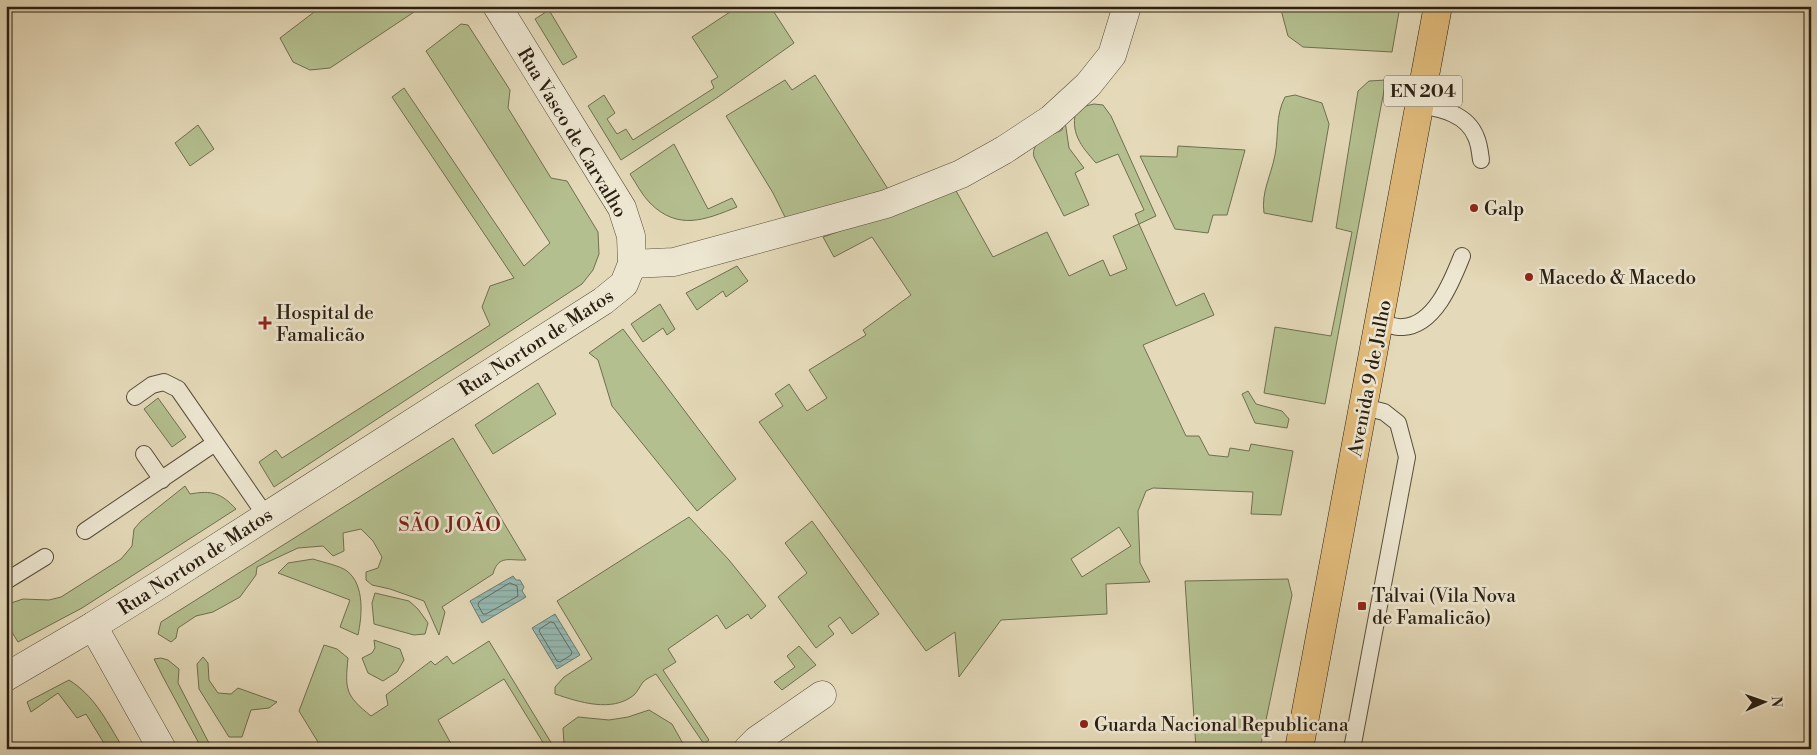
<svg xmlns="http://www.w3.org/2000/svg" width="1817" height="755" font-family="'Libre Bodoni',serif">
  <defs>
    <pattern id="water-rules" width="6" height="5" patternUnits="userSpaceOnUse" patternTransform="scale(1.25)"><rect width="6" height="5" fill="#95bab3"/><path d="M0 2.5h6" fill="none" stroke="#819f99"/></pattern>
  </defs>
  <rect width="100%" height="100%" fill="#e4d9b8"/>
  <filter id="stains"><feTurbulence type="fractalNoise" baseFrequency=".004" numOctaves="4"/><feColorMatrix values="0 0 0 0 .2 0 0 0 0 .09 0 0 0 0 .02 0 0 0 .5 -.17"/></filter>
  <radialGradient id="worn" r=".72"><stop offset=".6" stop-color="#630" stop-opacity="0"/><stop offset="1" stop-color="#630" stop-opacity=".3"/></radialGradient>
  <!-- green -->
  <g fill="#b4bf8f" stroke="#6f6f50" fill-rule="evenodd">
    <path d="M322,6H423L330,68L310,70L293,62L280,38Z"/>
    <path d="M739,6H770L794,43L718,97L621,160L588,106L604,95L615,113L607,119L617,134L626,129L633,140L714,88L711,81L718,77L692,37Z"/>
    <path d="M1280,6H1400L1392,52L1303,47L1288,36Z"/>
    <path d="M549,10L577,57L563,65L535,19Z"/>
    <path d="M461,24L468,25L510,90L508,108L551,178L567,181L598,232L599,254L593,270L582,284L274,487L259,462L276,450L282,458L490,325L482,307L490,286L514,278L392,97L404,88L524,266L550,243L426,51Z"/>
    <path d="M815,75L888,189L786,219L773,193L726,116L785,80L792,90Z"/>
    <path d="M1386,80L1325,404L1264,393L1275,327L1331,336L1352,232L1336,228L1358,91L1369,81Z"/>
    <path d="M1295,95L1322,103L1329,124L1312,222L1264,213C1261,192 1271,176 1275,155C1279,135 1275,116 1285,97Z"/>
    <path d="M1094,104L1103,105L1111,116L1156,216L1139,224L1176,306L1204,293L1214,315L1143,345L1186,436H1199L1209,455L1228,457L1230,448L1249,451L1251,444L1293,451L1281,515L1251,514L1253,492L1153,488L1146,491L1138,511L1140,563L1150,582L1106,584L1107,614L1001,620L959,677L955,632L926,651L759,422L783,406L775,394L789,384L807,411L827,398L809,370L866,335L863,330L911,295L872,237L834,257L823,237L926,201L955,189L993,257L1047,232L1069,276L1103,260L1110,276L1127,269L1113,236L1139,224L1135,214L1144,210L1118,154L1096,163C1081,146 1069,132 1077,108ZM1119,527L1131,546L1082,577L1071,559Z"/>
    <path d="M1065,121L1069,148L1084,168L1075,173L1089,205L1064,216L1034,157C1030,141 1051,136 1062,130Z"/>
    <path d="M198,125L214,149L190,166L175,143Z"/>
    <path d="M674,144L708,209L732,198L737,207C705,220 678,231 650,203C642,195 636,183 630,174Z"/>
    <path d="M1178,146L1245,150L1227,215H1213L1208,233L1175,229L1140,156L1177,157Z"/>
    <path d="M737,266L748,281L726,297L723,291L697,310L686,293Z"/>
    <path d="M660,304L675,329L667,335L663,328L643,342L631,324Z"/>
    <path d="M623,329L736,479L697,511L612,406L598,360L589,353Z"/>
    <path d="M538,383L556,414L493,454L475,425Z"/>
    <path d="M1248,391L1256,404L1282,411L1289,419L1287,428L1255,423L1242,394Z"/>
    <path d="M158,398L186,437L172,447L144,409Z"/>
    <path d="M453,438L526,560C511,561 498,554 493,574L442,607L445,612L439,635L424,601L390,589L372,585L366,580V572L378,568L382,557L373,541L361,529L343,533L344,551L333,556L323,546L298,548L257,567L256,575L240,597L213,612L196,616L178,628L176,638L171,642L158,634L161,622Z"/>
    <path d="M185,486L190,494C212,490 221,493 236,509L82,608L18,642C8,626 4,621 11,603L23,599L49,600L61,597L121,559L132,546L134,529L141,521Z"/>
    <path d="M689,517L729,560L766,606L751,619L748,614L726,629L717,615L668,649L676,662L663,670L709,740L704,744L656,674C652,676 646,679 643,682C640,686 638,691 634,695C612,713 579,702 555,694V687L564,677L592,659L557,601Z"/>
    <path d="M812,521L879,614L852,634L840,617L828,626L834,634L816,648L778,597L807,573L785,543Z"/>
    <path d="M313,559C322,562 341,566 347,571C365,585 362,616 358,635L340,627L350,600L278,573L288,563Z"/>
    <path d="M1288,579L1292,595L1260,749H1196L1185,581Z"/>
    <path d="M375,593L409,601L418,609L428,623L425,634L414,635L374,624L372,603Z"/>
    <path d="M374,640L400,649L404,660L397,672L383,681L368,673L362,658L372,653L375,648Z"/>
    <path d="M489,641L555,749H547L504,679L438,720L454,749H387L384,744L377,749H319L321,747L299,711L324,645L337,649L348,658C345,690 345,695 371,716L388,705L386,695L431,661L435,665L447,656L453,664Z"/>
    <path d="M799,646L816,665L782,690L774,682L795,667L787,656Z"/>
    <path d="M203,657L208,663L209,680L218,693L231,694L238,688L277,702L269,708L251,710L242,737H229L199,689L197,664Z"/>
    <path d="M161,658L168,660L179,669L178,683L212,749H202L163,677L154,659Z"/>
    <path d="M69,680C94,696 105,718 120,743L107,748L86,714L77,718L58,693L31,712L27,702Z"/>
    <path d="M649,710L672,724L686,749H567L564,744L563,728L578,717L609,720L628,717Z"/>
  </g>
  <!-- water -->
  <g fill="url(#water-rules)" stroke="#6a7c72">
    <path d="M513,576L516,580H520L524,587L522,591L526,597L482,623L470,601Z"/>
    <path d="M555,614L580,655L557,669L532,628Z"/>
  </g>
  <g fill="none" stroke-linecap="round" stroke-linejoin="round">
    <!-- shore -->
    <g stroke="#606c62" stroke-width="1">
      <path d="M510,583L517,586L518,596L486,614H483L478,605L479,602Z"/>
      <path d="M551,622L554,623L572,652L571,655L560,662L557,661L539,631L540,629Z"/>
    </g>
    <defs>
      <g id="service">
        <path d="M1420,105C1442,109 1467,114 1476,137C1479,143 1480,152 1481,160"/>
        <path d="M1380,323C1387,324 1396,328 1403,327C1435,325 1452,281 1462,256"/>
        <path d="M135,397L152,385L164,382L178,389L266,516"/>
        <path d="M144,454L162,480"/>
        <path d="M85,531L215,443"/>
        <path d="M6,581L45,557"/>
        <path d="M1352,749L1407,457L1398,423L1384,412L1364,407"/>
      </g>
      <g id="minor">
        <path d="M632,264L674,262L806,226L886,204L961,174L1004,150L1051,119L1088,85L1112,55L1127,6"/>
        <path d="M93,626L162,749"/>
        <path d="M6,677L93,626L154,588L603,301L624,284L632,264L631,236L622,208L497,6"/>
        <path d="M748,749L757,740L822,695"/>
      </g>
      <path id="primary" d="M1299,749L1438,6"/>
    </defs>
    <!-- service casing -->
    <use href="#service" stroke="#584e3b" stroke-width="18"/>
    <!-- minor casing -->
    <use href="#minor" stroke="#584e3b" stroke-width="29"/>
    <!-- primary casing -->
    <use href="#primary" stroke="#2a1f11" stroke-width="29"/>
    <!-- service -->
    <use href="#service" stroke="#ede6d1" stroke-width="16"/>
    <!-- minor -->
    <use href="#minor" stroke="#ede6d1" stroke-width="28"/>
    <!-- primary -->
    <use href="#primary" stroke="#e2bc7c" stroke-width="28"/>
  </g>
  <!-- markers -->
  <g fill="#8f2418" stroke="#ede6d1" stroke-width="2">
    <circle cx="1474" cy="208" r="5"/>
    <circle cx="1529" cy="277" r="5"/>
    <path d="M262.5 315.5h5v5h5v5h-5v5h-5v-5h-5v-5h5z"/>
    <rect x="1357" y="601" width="10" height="10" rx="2.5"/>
    <circle cx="1084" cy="724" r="5"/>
  </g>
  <g text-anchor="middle" stroke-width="5" stroke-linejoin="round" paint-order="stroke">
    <!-- shield labels -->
    <rect fill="#ede6d1" stroke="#645b4b" stroke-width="1" x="1384" y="75.5" width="78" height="31" rx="4"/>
    <g font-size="18" font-weight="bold" fill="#2a1f11">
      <text x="1423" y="97">EN 204</text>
    </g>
    <!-- street labels -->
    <g font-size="19" fill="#2a1f11" stroke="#ede6d1">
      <text transform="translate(573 132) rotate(59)" y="7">Rua Vasco de Carvalho</text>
      <text transform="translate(536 342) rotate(-33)" y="7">Rua Norton de Matos</text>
      <text transform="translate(1369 378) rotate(-79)" y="7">Avenida 9 de Julho</text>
      <text transform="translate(195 561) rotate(-33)" y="7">Rua Norton de Matos</text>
    </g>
    <!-- poi labels -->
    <g font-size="19" fill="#2a1f11" stroke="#ede6d1" text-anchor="start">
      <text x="1484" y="215">Galp</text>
      <text x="1539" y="284">Macedo &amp; Macedo</text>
      <text x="276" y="319">Hospital de<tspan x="276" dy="22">Famalicão</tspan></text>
      <text x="1372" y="602">Talvai (Vila Nova<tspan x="1372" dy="22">de Famalicão)</tspan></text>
      <text x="1094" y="731">Guarda Nacional Republicana</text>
    </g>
    <!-- neighbourhood labels -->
    <g font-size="20" letter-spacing="1" fill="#7a1f14" stroke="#ede6d1">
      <text x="450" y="531">SÃO JOÃO</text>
    </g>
  </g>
  <!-- margin -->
  <rect width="1817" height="755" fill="none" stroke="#e4d9b8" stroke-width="25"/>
  <rect x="8" y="8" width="1802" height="740" fill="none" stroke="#2a1f11" stroke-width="2.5"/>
  <rect x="12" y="12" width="1792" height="730" fill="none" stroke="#2a1f11"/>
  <!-- north arrow -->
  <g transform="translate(1764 702) rotate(88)" stroke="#ede6d1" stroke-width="4" paint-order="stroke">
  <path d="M0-4L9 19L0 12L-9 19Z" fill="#2a1f11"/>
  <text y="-8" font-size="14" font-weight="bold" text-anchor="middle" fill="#2a1f11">N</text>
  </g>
  <rect width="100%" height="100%" filter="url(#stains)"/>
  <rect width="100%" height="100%" fill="url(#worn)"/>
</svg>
